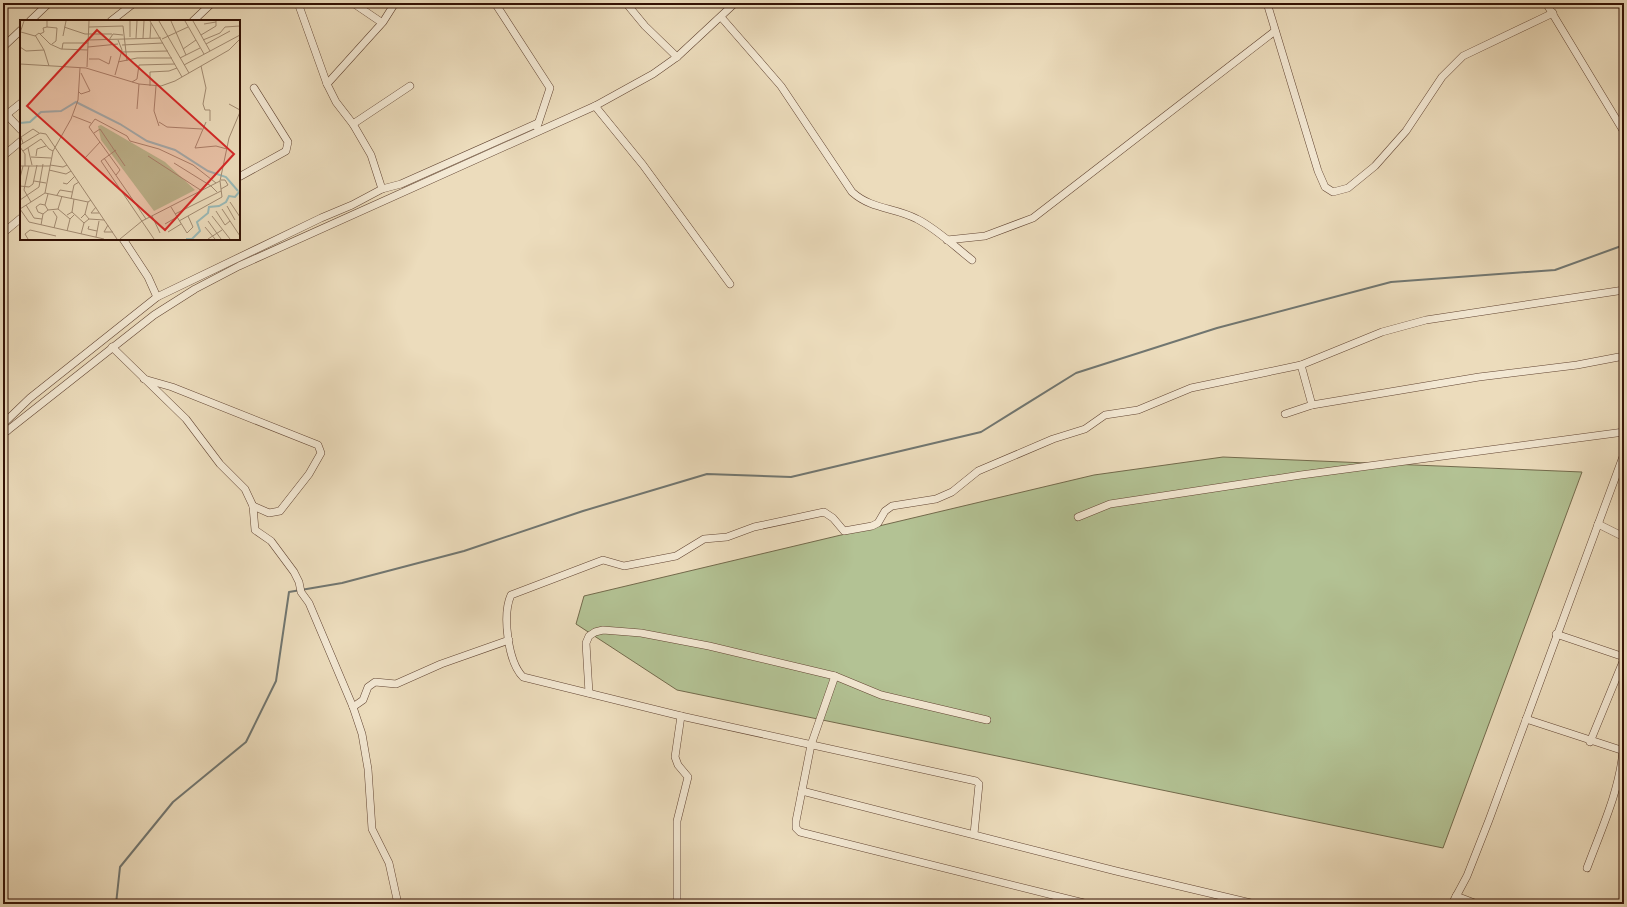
<svg xmlns="http://www.w3.org/2000/svg" width="1627" height="907" font-family="'Libre Bodoni',serif">
  <rect width="100%" height="100%" fill="#ecdcbc"/>
  <filter id="stains"><feTurbulence type="fractalNoise" baseFrequency=".005" numOctaves="4"/><feColorMatrix values="0 0 0 0 .2 0 0 0 0 .09 0 0 0 0 .02 0 0 0 .5 -.17"/></filter>
  <radialGradient id="worn" r=".72"><stop offset=".6" stop-color="#630" stop-opacity="0"/><stop offset="1" stop-color="#630" stop-opacity=".3"/></radialGradient>
  <!-- green -->
  <path fill="#b3c294" stroke="#736a4c" d="M1223,457L1582,472L1443,848L677,690L576,624L584,596L1094,475Z"/>
  <g fill="none" stroke-linecap="round" stroke-linejoin="round">
    <!-- stream -->
    <path stroke="#717670" stroke-width="2" d="M116,904L120,867L173,802L246,742L276,681L289,592L342,583L464,551L583,511L707,474L791,477L981,432L1076,373L1217,328L1391,282L1555,270L1624,245"/>
    <defs>
      <g id="minor">
        <path d="M298,3L327,84L336,102L353,124L371,155L382,189"/>
        <path d="M353,3L381,22"/>
        <path d="M495,3L550,88L537,127"/>
        <path d="M626,3L645,26L677,57"/>
        <path d="M1267,3L1318,171L1325,187L1333,192L1348,188L1375,166L1406,131L1442,77L1463,56L1553,13"/>
        <path d="M1546,3L1624,132"/>
        <path d="M721,17L781,86L852,192C872,210 895,207 917,219C937,229 954,246 972,260"/>
        <path d="M30,21L49,3"/>
        <path d="M111,21L134,3"/>
        <path d="M193,21L212,3"/>
        <path d="M3,47L21,30"/>
        <path d="M327,84L383,22L395,3"/>
        <path d="M595,106L643,165L730,284"/>
        <path d="M3,111L21,130"/>
        <path d="M6,115L21,103"/>
        <path d="M353,124L410,86"/>
        <path d="M3,156L21,141"/>
        <path d="M239,177L286,151L288,142L254,88"/>
        <path d="M3,233L21,218"/>
        <path d="M123,239L148,277L157,297"/>
        <path d="M947,240L985,236L1033,218L1275,31"/>
        <path d="M112,347L186,419L220,464L245,489L253,506L255,530L271,541L294,572L299,582L301,592L309,603L353,707L362,734L368,769L372,829L389,863L398,904"/>
        <path d="M1301,365L1312,405"/>
        <path d="M144,379L172,387L318,445L321,453L309,474L280,511L269,513L253,506"/>
        <path d="M1285,414L1312,405L1479,377L1577,365L1624,356"/>
        <path d="M7,431L3,424L30,398L157,297L321,218L352,205L382,189L401,184L538,123"/>
        <path d="M3,434L154,315L195,289L239,266L595,106L653,74L677,57L735,3"/>
        <path d="M1078,517L1110,504L1301,475L1624,432"/>
        <path d="M1598,524L1624,537"/>
        <path d="M1556,634L1624,657"/>
        <path d="M835,676L811,745L796,821V828L800,832L1088,904"/>
        <path d="M589,693L586,643L589,636L595,632L603,630L641,633L709,646L835,676L881,695L987,720"/>
        <path d="M353,707L363,700L368,687L375,682L396,684L441,664L509,640"/>
        <path d="M1526,719L1624,751"/>
        <path d="M1590,742L1624,659"/>
        <path d="M802,791L1116,871L1255,904"/>
        <path d="M974,834L979,784L976,781L681,716L523,677C508,662 502,615 511,595L603,560L624,566L676,556L704,539L727,537L754,527L824,512L833,518L844,531L872,526L878,523L885,511L892,506L936,499L952,492L978,471L1053,439L1085,429L1105,415L1138,410L1191,388L1301,365L1382,332L1426,320L1624,290"/>
        <path d="M1587,868C1601,830 1619,792 1623,751"/>
        <path d="M1456,896L1477,904"/>
        <path d="M677,904V821L688,777L678,765L675,757L681,716"/>
        <path d="M1452,904L1467,876L1489,820L1624,454"/>
      </g>
    </defs>
    <!-- minor casing -->
    <use href="#minor" stroke="#614432" stroke-width="8"/>
    <!-- minor -->
    <use href="#minor" stroke="#f3e8d3" stroke-width="7"/>
  </g>
  <!-- overview -->
  <g transform="translate(20 20)">
    <rect width="220" height="220" fill="#ecdcbc"/>
    <path d="M81,105L145,142L175,170L134,191L81,120L78,106Z" fill="#b3c294"/>
    <path fill="none" stroke="#9abab8" stroke-width="2" d="M0,103L10,102L21,92L41,91L56,82L100,104L127,121L155,130L188,151L206,157L218,171M166,219H172L180,211L177,202L188,193L189,187L199,186L206,182L209,176L215,177L220,171"/>
    <path fill="none" stroke="#a28b72" stroke-width="1" d="M110,1V17M130,1L162,57M139,1L169,53M151,1L166,35M165,1L184,34M173,1L190,31M184,4L196,2M27,7L37,8L36,21L32,24M44,7L65,14H92M69,7L103,6L107,41M1,12L15,16L19,13L30,24L41,29L68,30M0,13L4,1M20,14L24,12L23,8L27,7V1M15,15L24,30M181,15L196,6V1M43,16L46,1M116,18L117,1M123,18L124,1M130,18L131,3M142,19L168,7M68,20L141,18M89,20L93,14L103,15M183,20L200,13L205,7L220,6M186,24L210,11M102,25L143,23M0,27L6,31L24,30L29,46M68,27L98,24M42,29L43,23H68M163,29L176,20M102,32L148,31M160,38L180,28M69,39H79L89,44L91,36M98,42L117,38H152M0,44L66,48L119,64L141,66L155,61L209,30L220,19M164,45L220,15M181,46L186,68L183,84L185,90H190V101M67,47L69,1M95,55L102,30L98,20M112,62L117,59L119,45L155,44M130,66V52L149,51L157,48M136,66L134,91L139,106M59,72L61,74L70,71L61,53M209,84L220,90M117,89L119,64M53,96L71,103M139,102L147,107L182,109M186,102L175,128L196,126L207,129M74,113L80,109L105,146M3,123L1,117L13,109L19,113M0,125L20,113L26,114L97,219M0,127L5,134V146M8,128L12,145M96,130L81,141L134,219M3,131L21,119L29,129L33,131M16,136L17,129L26,126M128,136L182,171M11,137L31,138M65,138L80,122M84,138L126,199M154,143L191,166L197,172M30,145L43,147L47,145M0,146H30M9,146L4,170L11,182M29,150L46,154L51,151M96,155L100,150L69,107L75,99L107,116L110,121L139,129L173,145L196,163M0,158L3,146M14,161L26,163M43,163L47,164L55,156M0,166L9,167L13,164L17,145M201,169L208,165L205,160H201M25,173L33,131L51,99L58,80L60,48M28,174L25,185L28,190L38,189M37,175L40,170L52,172M42,176L38,189L50,199M51,179L54,165L59,162M0,180L19,167L23,144M71,180L68,182L25,173L0,189L9,202L84,219M210,182L220,197M6,185L14,198L22,199M207,186L215,200M76,187L71,193H79M151,187L167,213L173,207L168,196M202,189L220,216M33,191L37,197L34,208M196,191L205,205L210,201M52,192L64,203M23,194L18,192L16,187L20,184L25,185M65,194L69,199L84,200M155,194L201,171M47,195L52,192L54,179M132,196L140,213M192,196L210,219M61,198L65,194L68,182M159,201L202,177L200,161M188,201L201,219M145,204L157,197M21,205L23,194L28,190M88,205L84,212H93M69,206L68,209L77,211M185,207L195,219M47,211L50,199L54,195M148,212L161,204M61,214L64,203L69,199M76,217L79,201M8,219L5,214L10,210L36,216M100,219L122,201L200,161L209,118L220,92M188,219L202,210"/>
    <path fill="#d62828" fill-opacity="0.15" stroke="#d62828" stroke-width="2" d="M77,10L214,134L145,210L7,86Z"/>
    <rect width="220" height="220" fill="none" stroke="#331104" stroke-width="2"/>
  </g>
  <!-- margin -->
  <rect width="1627" height="907" fill="none" stroke="#ecdcbc" stroke-width="16"/>
  <rect x="4" y="4" width="1619" height="899" fill="none" stroke="#331104" stroke-width="2"/>
  <rect x="8" y="8" width="1611" height="891" fill="none" stroke="#331104"/>
  <rect width="100%" height="100%" filter="url(#stains)"/>
  <rect width="100%" height="100%" fill="url(#worn)"/>
</svg>
